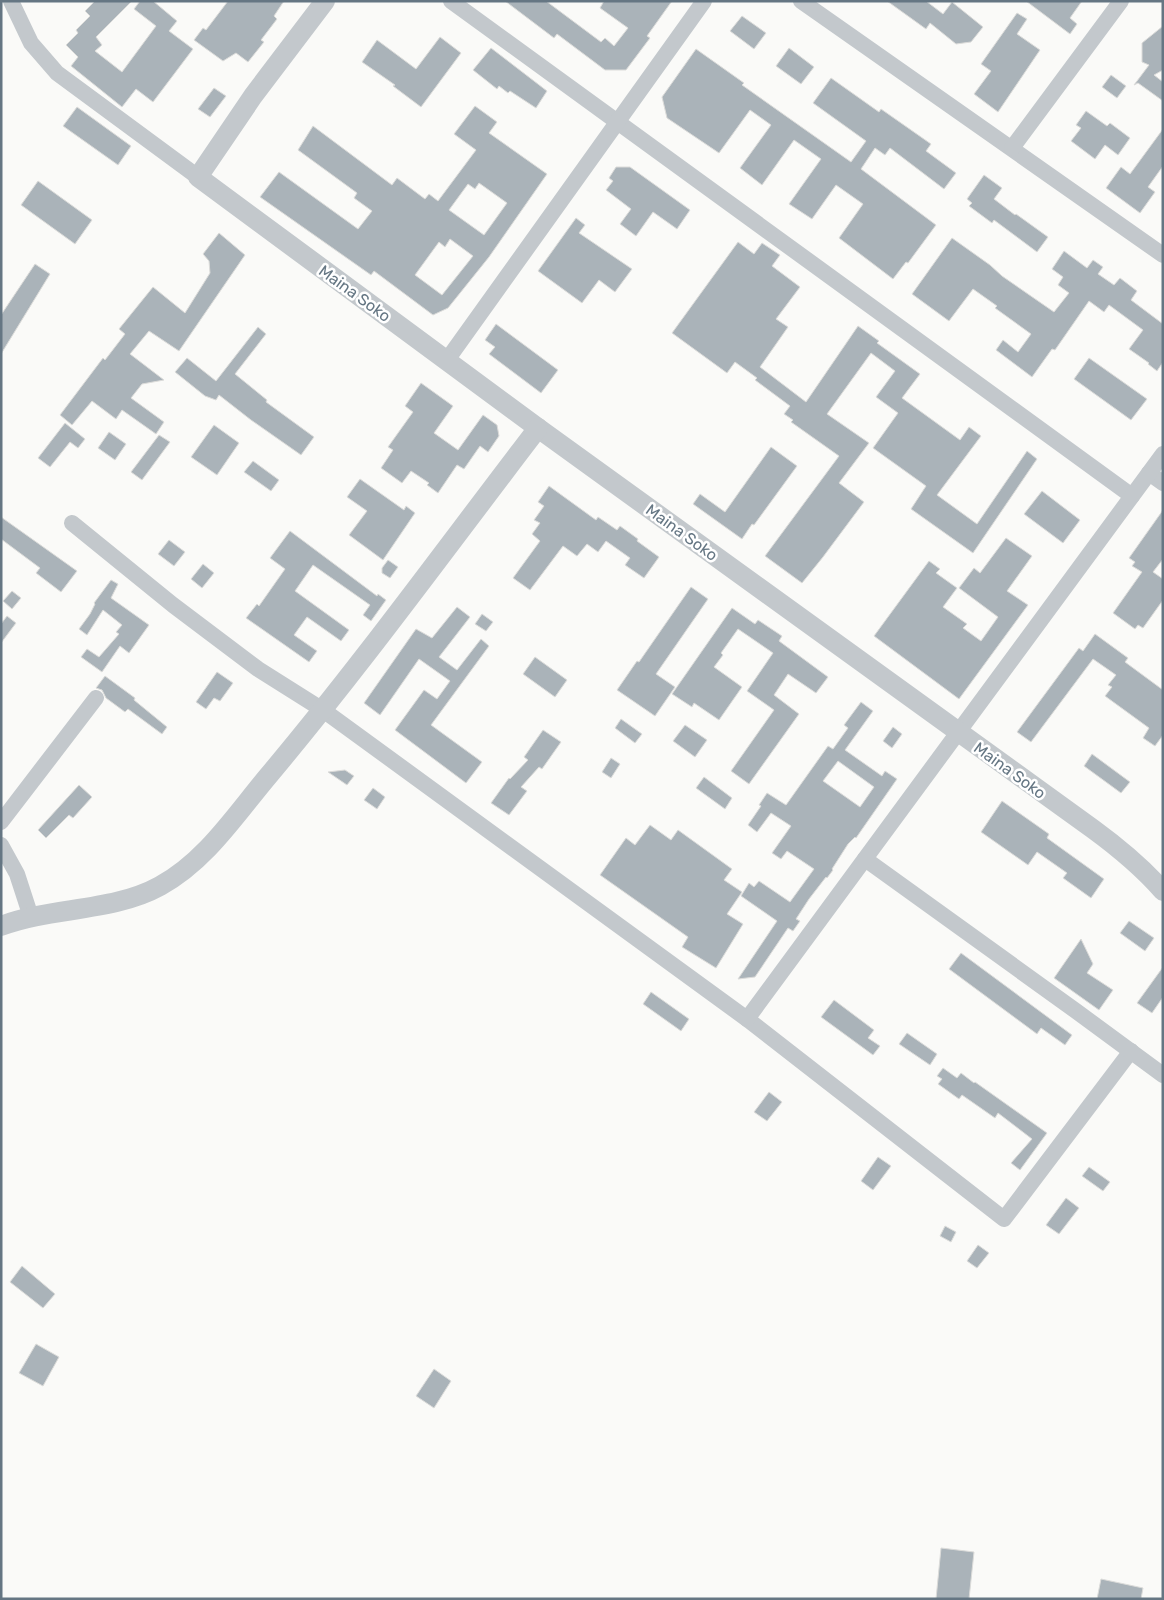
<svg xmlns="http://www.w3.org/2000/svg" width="1164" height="1600" font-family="Rubik,sans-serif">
  <rect width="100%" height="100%" fill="#fafaf8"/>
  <!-- building -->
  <g fill="#aab3b9" stroke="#dcdcda" fill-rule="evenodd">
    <path d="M95,1H132L96,37L102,45L95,51L122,72L156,26L134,9L140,1H153L177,21L169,31L193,49L153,102L136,89L122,107L71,66L78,57L66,45L78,33L76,30L90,16L85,11Z"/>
    <path d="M228,1H284L274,16L277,19L261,40L264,42L248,62L236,53L223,61L194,40L203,28L206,30Z"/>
    <path d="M505,1H546L601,42L605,38L614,46L628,28L600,8L604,1H672L647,36L650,38L626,70H605L557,34L554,38Z"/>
    <path d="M887,1H926L943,14L952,2L983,27L971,42L956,44L930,23L926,29Z"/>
    <path d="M1026,1H1082L1070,18L1077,24L1070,34Z"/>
    <path d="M1017,13L1027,19L1017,34L1040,50L998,112L974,94L991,71L981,64Z"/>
    <path d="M742,16L766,33L754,49L730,31Z"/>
    <path d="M1163,26V70L1154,75L1163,82V101L1138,83L1134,85L1149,65L1142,62V43Z"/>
    <path d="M440,37L461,53L421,107L393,86L395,85L362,62L377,40L416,69Z"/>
    <path d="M491,48L547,91L536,108L510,91L508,93L499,86L497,89L473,70Z"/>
    <path d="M789,48L814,67L801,84L776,66Z"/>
    <path d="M696,49L744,83L742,85L851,162L866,141L813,103L831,78L879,112L881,109L931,144L926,151L956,173L944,189L890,148L885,155L875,148L861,169L936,225L908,263L906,262L893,279L839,238L863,204L836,185L812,219L789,204L821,159L794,140L762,185L740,168L771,125L750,110L719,153L667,118L662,97Z"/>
    <path d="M1111,75L1126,86L1117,98L1102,87Z"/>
    <path d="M214,88L226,96L210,117L198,109Z"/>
    <path d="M475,106L497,122L489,133L547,174L489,257L448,308L433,315L374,271L371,275L260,197L279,172L358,229L372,211L354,198L357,193L298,150L313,126L392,185L397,178L425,199L429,194L438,201L476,150L454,134ZM479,183L507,203L484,235L449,210L468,184L475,189ZM450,239L473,256L442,295L415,275L439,242L445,247Z"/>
    <path d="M77,107L131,146L118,165L63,126Z"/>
    <path d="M1086,111L1107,126L1110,123L1130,138L1118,155L1105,145L1095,159L1071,141L1081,128L1076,125Z"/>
    <path d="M1163,129V166L1148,187L1155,192L1140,213L1106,188L1121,167L1130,174Z"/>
    <path d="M616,167H630L690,210L677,229L653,212L636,236L620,224L631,209L606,190L613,181L609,178Z"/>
    <path d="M984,175L1002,188L994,199L1015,215L1016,214L1048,237L1037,252L994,220L992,223L969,206L972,203L967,199Z"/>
    <path d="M38,181L92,220L75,244L21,205Z"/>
    <path d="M576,218L585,225L579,233L632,269L615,292L599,280L582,303L538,271Z"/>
    <path d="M219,233L245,255L179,351L149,331L130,354L164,380L142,384L131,398L164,422L156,434L122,410L116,419L92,401L72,425L60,415L103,358L105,360L125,334L119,329L153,287L185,313L210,273L209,261L203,254Z"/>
    <path d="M952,238L990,265L1002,276L1054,312L1069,293L1058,285L1063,277L1052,269L1064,251L1087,268L1093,260L1103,267L1098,274L1114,285L1120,278L1137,291L1131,300L1163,324V362L1157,371L1148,364L1149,363L1129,349L1143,330L1109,305L1104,312L1089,301L1055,350L1052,349L1032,377L996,350L1003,340L1018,352L1031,334L995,308L997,306L973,289L949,321L912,294Z"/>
    <path d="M738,242L754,254L762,243L780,255L772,266L800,287L776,319L788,327L760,367L806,402L858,326L879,341L877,343L920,374L902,398L960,440L969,427L981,436L937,495L977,524L1027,451L1037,459L973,553L911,509L926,486L873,448L898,413L876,397L895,371L871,353L827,414L869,443L839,483L864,502L823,557L802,583L765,556L839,456L791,422L793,420L784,414L790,406L755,380L757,378L735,362L727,373L672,333Z"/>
    <path d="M35,264L50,274L1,354V315Z"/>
    <path d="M496,324L558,370L541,393L489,354L495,347L485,340Z"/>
    <path d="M258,327L266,334L235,374L267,400L266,402L314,437L301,455L251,420L219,395L216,400L205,396L175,372L187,358L216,381Z"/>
    <path d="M1089,358L1147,399L1131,420L1074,379Z"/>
    <path d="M421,383L453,406L434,433L458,450L483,415L497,425L499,436L488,452L480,446L464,469L457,465L438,493L427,485L429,483L411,471L402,483L381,468L393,450L388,447L413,412L405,406Z"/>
    <path d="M65,423L85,439L78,448L70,442L50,467L38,458Z"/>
    <path d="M214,425L239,443L217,475L191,457Z"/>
    <path d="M109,432L126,444L115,460L98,448Z"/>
    <path d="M159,435L170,442L142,480L131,472Z"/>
    <path d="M771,447L797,466L754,525L752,524L742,539L693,504L700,494L725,512Z"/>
    <path d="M253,461L279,480L271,491L244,472Z"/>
    <path d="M360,479L404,510L406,506L415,513L383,560L349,535L367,511L347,497Z"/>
    <path d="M549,486L596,520L598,517L617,530L620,526L638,539L637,541L659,557L644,578L625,565L630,558L606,541L598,552L587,544L577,556L563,546L530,590L513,578L540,541L532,534L540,523L534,520L544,506L538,502Z"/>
    <path d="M1042,491L1080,520L1063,543L1024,514Z"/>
    <path d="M1163,510V559L1153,572L1163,579V600L1143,628L1138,625L1135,629L1113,613L1142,572L1132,566L1135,562L1129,558Z"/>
    <path d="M1,517L77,571L61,592L36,573L40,568L1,539Z"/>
    <path d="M290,531L377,596L378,594L386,600L371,621L363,615L370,605L313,565L295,591L349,630L341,641L307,617L294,635L317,651L309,662L246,618L257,604L259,606L285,569L270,558Z"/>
    <path d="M1006,538L1032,556L1007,591L1028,605L959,699L874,636L929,561L940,569L936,573L957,588L943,607L967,624L963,628L981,641L998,617L959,588L974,568L980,573Z"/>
    <path d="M169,540L185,552L174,566L158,554Z"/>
    <path d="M388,560L398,567L390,578L382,573V568Z"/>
    <path d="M203,564L214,573L202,588L191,579Z"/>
    <path d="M111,580L118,584L111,598L149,625L129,653L120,646L102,672L81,657L87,649L99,657L119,634L116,632L122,625L103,610L87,635L79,629L90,614L95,604L94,603Z"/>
    <path d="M691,587L708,599L656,674L675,687L655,716L617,690L637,661L639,662Z"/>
    <path d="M12,591L21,598L12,609L3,601Z"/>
    <path d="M457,607L470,617L439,657L457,670L481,639L489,646L431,725L482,762L466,783L395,730L424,690L437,699L450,681L419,659L380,715L364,703L416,629L432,638Z"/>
    <path d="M732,608L755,624L758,620L782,636L779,641L828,677L816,693L788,674L774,695L799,714L749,784L731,771L774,710L747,691L773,653L738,629L721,653L723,655L714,667L742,687L719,720L694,703L692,707L672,694Z"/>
    <path d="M482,614L493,622L486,631L475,624Z"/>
    <path d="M7,616L16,623L1,643V624Z"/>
    <path d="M1095,634L1128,658L1125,662L1163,690V735L1155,746L1143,738L1149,728L1105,696L1112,687L1108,685L1116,675L1093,659L1031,742L1017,732L1079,648L1083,651Z"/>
    <path d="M535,657L567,680L555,697L523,674Z"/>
    <path d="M217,672L233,683L220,701L214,698L206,709L196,702Z"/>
    <path d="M105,676L135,698L134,700L167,727L162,734L128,709L125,712L106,698L102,690L96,688Z"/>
    <path d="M861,702L873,711L845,750L882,776L885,771L897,779L856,838L855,837L848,844L832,869L833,870L827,878L826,877L809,899L796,919L800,921L793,931L788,928L755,977L738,979L777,921L741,896L749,883L754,887L759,881L790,902L814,869L787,851L781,859L772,853L791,826L771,813L757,832L748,825L761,806L759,805L767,793L786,805L828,746L833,749L848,728L844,725ZM838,761L874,787L860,807L823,781Z"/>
    <path d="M621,719L642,734L635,743L615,728Z"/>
    <path d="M685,725L707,740L695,757L673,741Z"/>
    <path d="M893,727L902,734L892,748L883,741Z"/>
    <path d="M543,730L561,742L542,769L539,767L521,787L527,791L509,815L491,803L509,778L510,779L528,760L524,757Z"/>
    <path d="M1092,754L1130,782L1121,793L1084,766Z"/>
    <path d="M611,758L620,764L611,778L602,772Z"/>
    <path d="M345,770L354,776L347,785L328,772Z"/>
    <path d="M704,777L732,798L725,809L696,788Z"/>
    <path d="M79,785L92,797L73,818L69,815L46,838L38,830Z"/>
    <path d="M373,788L385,797L377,809L364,800Z"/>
    <path d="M1002,801L1049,834L1047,838L1104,879L1091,898L1063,878L1067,873L1037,852L1028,865L981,832Z"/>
    <path d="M650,825L671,840L678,830L732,869L724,880L742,892L727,914L743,924L716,968L682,947L688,937L600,875L626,838L635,845Z"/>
    <path d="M1129,921L1154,938L1145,951L1120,933Z"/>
    <path d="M1081,939L1093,964L1087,973L1113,990L1099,1010L1054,978Z"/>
    <path d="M961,953L1072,1035L1065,1045L1041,1028L1037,1034L949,969Z"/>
    <path d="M1163,967V997L1152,1013L1137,1003Z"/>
    <path d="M651,992L689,1019L681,1031L643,1004Z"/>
    <path d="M834,1000L874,1030L868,1038L880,1046L873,1055L821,1017Z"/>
    <path d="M907,1033L937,1054L930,1065L899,1044Z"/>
    <path d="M943,1068L957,1078L961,1073L974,1083L975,1082L1047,1133L1020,1170L1011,1163L1032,1139L998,1113L995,1118L962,1095L959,1099L938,1084L942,1079L937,1076Z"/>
    <path d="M769,1092L782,1102L767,1121L754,1112Z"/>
    <path d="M878,1157L891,1166L873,1190L861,1181Z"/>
    <path d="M1089,1167L1110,1182L1103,1191L1082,1176Z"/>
    <path d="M1066,1198L1079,1208L1059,1234L1046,1225Z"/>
    <path d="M945,1226L956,1232L951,1242L940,1236Z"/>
    <path d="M978,1245L989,1253L977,1268L967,1261Z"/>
    <path d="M22,1266L55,1294L43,1308L10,1282Z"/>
    <path d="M36,1344L59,1357L43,1386L19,1373Z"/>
    <path d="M434,1369L451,1381L434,1408L416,1396Z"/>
    <path d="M941,1548L974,1552L969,1599H936Z"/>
    <path d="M1101,1579L1143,1588L1141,1599H1097Z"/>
  </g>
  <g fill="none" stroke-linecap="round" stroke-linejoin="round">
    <!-- minor -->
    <g stroke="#c3c8cc" stroke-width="16">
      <path d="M11,1L31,43L57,73L198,177"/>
      <path d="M451,1L1132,496"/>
      <path d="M801,1L1163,255"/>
      <path d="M1012,148L1121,1"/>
      <path d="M447,360L704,1"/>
      <path d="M1149,473L1163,483"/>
      <path d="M72,523L173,605L258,669L323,710L747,1019L1004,1219L1131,1051"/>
      <path d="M1,822L96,698"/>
      <path d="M1,845L17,874L31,917"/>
      <path d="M865,859L1076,1011L1163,1075"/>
      <path d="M747,1019L1163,454"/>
    </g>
    <!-- tertiary -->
    <g stroke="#c3c8cc" stroke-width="20">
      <path d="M325,1L253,96L198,177L538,428L1093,829C1119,848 1142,867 1163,891"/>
      <path d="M1,926C51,907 113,912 160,886C206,861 236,814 269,775C363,663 449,544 538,428"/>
    </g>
  </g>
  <g text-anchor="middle" stroke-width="5" stroke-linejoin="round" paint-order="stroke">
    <!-- street labels -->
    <g font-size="16" fill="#657683" stroke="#fff">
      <text transform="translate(355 293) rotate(36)" y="6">Maina Soko</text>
      <text transform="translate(682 532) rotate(36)" y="6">Maina Soko</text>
      <text transform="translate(1010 770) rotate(36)" y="6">Maina Soko</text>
    </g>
  </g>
  <!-- border -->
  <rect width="1164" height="1600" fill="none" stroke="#657683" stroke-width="5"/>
</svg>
